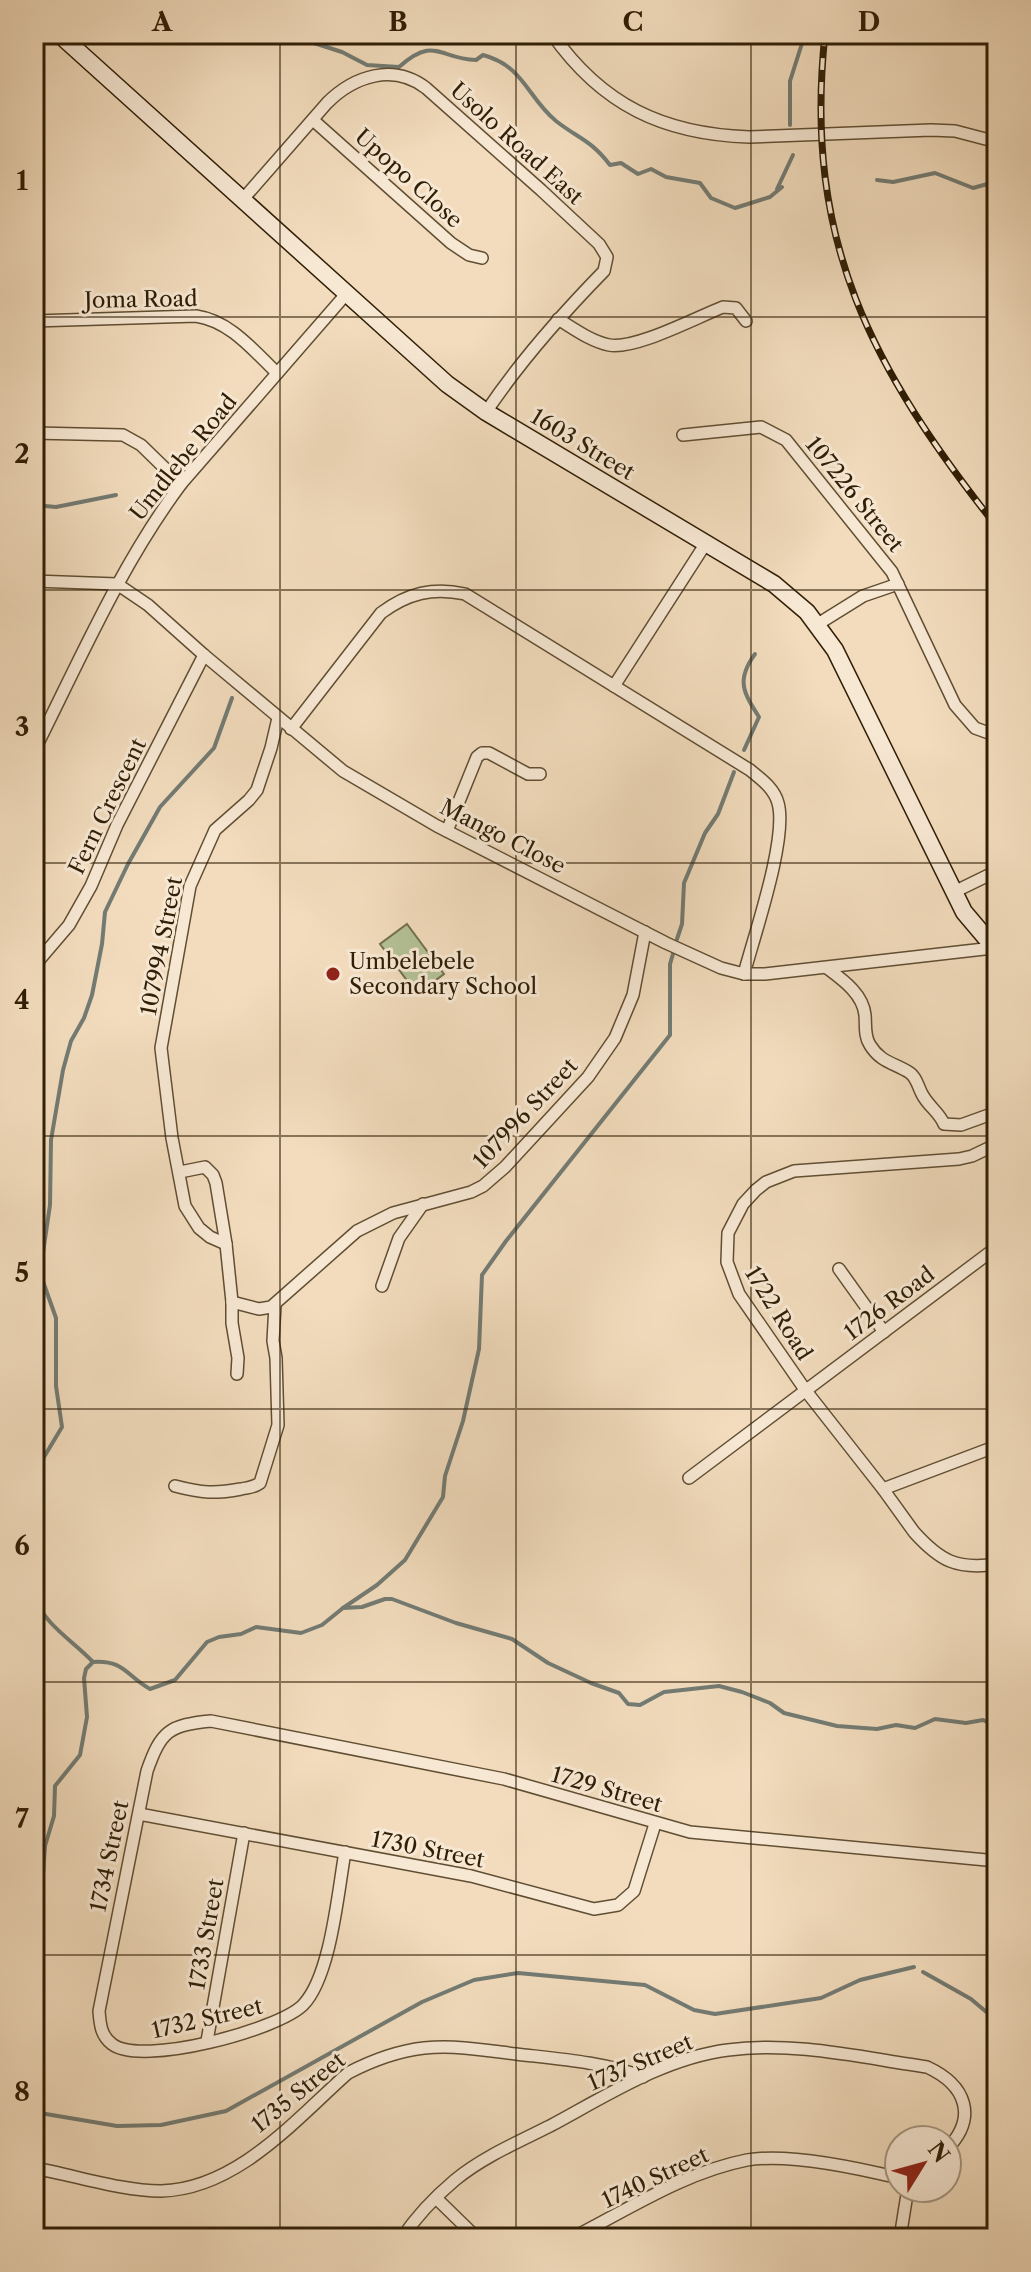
<svg xmlns="http://www.w3.org/2000/svg" width="1031" height="2272" font-family="'Libre Caslon Text',serif">
  <rect width="100%" height="100%" fill="#f2dcbd"/>
  <filter id="stains"><feTurbulence type="fractalNoise" baseFrequency=".0025" numOctaves="4"/><feColorMatrix values="0 0 0 0 .2 0 0 0 0 .09 0 0 0 0 .02 0 0 0 .5 -.17"/></filter>
  <radialGradient id="worn" r=".72"><stop offset=".6" stop-color="#630" stop-opacity="0"/><stop offset="1" stop-color="#630" stop-opacity=".3"/></radialGradient>
  <!-- green -->
  <path fill="#b4c296" stroke="#72704e" stroke-width="2" d="M407,924L444,974L417,994L380,944Z"/>
  <g fill="none" stroke-linecap="round" stroke-linejoin="round">
    <!-- stream -->
    <g stroke="#737b73" stroke-width="4">
      <path d="M245,34L292,36L342,52L367,65L399,67C435,35 439,59 476,60L483,55C524,66 527,97 556,121C579,139 591,140 610,165L621,163L638,174L651,169L666,177L700,183L711,198L735,208L770,197L782,187"/>
      <path d="M790,125V81L805,34"/>
      <path d="M877,180L893,182L935,173L973,188L991,183L997,188"/>
      <path d="M777,189L793,155"/>
      <path d="M34,505L56,507L116,495"/>
      <path d="M744,750L759,717C743,692 736,680 755,654"/>
      <path d="M677,939L682,924L684,883L705,833L718,814L734,772"/>
      <path d="M34,1490L44,1457L62,1427L56,1386V1318L40,1273L50,1205L51,1140L63,1070L71,1041L84,1018L92,995L102,944L105,912L128,864L160,807L214,748L232,698"/>
      <path d="M34,1597C46,1626 72,1640 93,1662"/>
      <path d="M343,1608L377,1585L405,1560L443,1497L445,1476L463,1421L479,1349L482,1275L506,1241L670,1035V964L673,954"/>
      <path d="M34,1902L43,1874L45,1846L54,1816L55,1786L80,1755L87,1717L84,1678L86,1669L93,1662C125,1660 126,1676 150,1689L175,1680L207,1642L219,1637L241,1634L256,1627L301,1633L322,1625L343,1608L362,1607L385,1599H392L456,1623L512,1639L548,1663L591,1683L619,1693L628,1704L640,1705L664,1692L719,1686L742,1692L770,1703L784,1713L837,1726L877,1729L896,1725L915,1728L935,1719L966,1723L983,1720L997,1727"/>
      <path d="M923,1972L971,1999L997,2021"/>
      <path d="M34,2112L117,2126L161,2125L226,2111L422,2002L474,1980L518,1973L645,1985L694,2010L715,2014L821,1998L860,1980L914,1967"/>
    </g>
    <defs>
      <g id="street">
        <path d="M552,34C602,105 663,134 749,137L931,130L955,131L997,142"/>
        <path d="M313,120L451,243L469,255L482,258"/>
        <path d="M244,198L327,103C354,76 393,63 426,88L541,190L599,244L607,257L604,271C560,316 521,360 486,412"/>
        <path d="M558,319C573,328 590,341 609,345C635,350 695,318 723,307L736,308L746,321"/>
        <path d="M34,321L196,316C230,321 253,350 277,373"/>
        <path d="M34,433L123,435L141,445L181,484"/>
        <path d="M683,435L761,427L786,440L892,572L955,705L975,728L997,736"/>
        <path d="M34,581L117,584L148,605L204,655L343,771L437,826L666,943L721,968L744,974H765L993,948"/>
        <path d="M818,624L863,596L898,584"/>
        <path d="M614,686L706,543"/>
        <path d="M291,729L381,613C408,593 433,587 465,594L750,770C761,779 774,788 778,803C788,838 754,936 744,974"/>
        <path d="M34,751C80,660 120,566 181,484L347,293"/>
        <path d="M447,831L477,757L482,753H489L528,774H540"/>
        <path d="M954,892L997,871"/>
        <path d="M34,966L69,925L91,886L117,825L204,655"/>
        <path d="M827,968C843,980 863,994 865,1015C866,1026 864,1036 870,1045C881,1063 895,1063 910,1073C917,1078 918,1087 922,1094C928,1106 939,1112 944,1124L961,1125L997,1112"/>
        <path d="M997,1144L972,1156L959,1159L794,1171L766,1182L756,1190L743,1204L728,1233L727,1262L739,1294L806,1391L883,1489L914,1532C940,1561 957,1570 997,1564"/>
        <path d="M180,1172L205,1167L213,1175L216,1183L226,1244L232,1302V1323L238,1358L237,1374"/>
        <path d="M226,1244L210,1237L199,1228L185,1206L172,1138L161,1048L190,886L215,830L249,800L257,790L271,748L278,718"/>
        <path d="M839,1269L884,1332"/>
        <path d="M382,1286L399,1238L423,1204"/>
        <path d="M232,1302L259,1309L271,1307L357,1231L393,1213L471,1192L483,1186L505,1167L588,1077L615,1038L633,995L645,932"/>
        <path d="M689,1478L997,1247"/>
        <path d="M175,1486C202,1493 214,1494 241,1489C250,1487 253,1488 260,1483L278,1425L276,1358L273,1341L275,1305"/>
        <path d="M883,1489L997,1446"/>
        <path d="M139,1814L471,1876L594,1909L618,1905L634,1891L655,1824"/>
        <path d="M345,1852C338,1891 331,1976 303,2005C278,2030 141,2067 112,2044C101,2036 100,2024 99,2011L147,1771C161,1731 169,1725 211,1721L504,1779L690,1832L997,1861"/>
        <path d="M207,2041L244,1833"/>
        <path d="M34,2168C74,2175 121,2191 161,2191C237,2189 295,2120 348,2073C371,2061 398,2051 424,2048C455,2045 485,2050 516,2054C559,2059 603,2062 643,2077"/>
        <path d="M436,2198L477,2238"/>
        <path d="M402,2238C416,2217 436,2196 455,2180C483,2157 518,2142 550,2126C606,2096 664,2058 728,2050C794,2041 863,2058 927,2067C966,2085 978,2117 947,2149"/>
        <path d="M572,2238C627,2210 685,2172 747,2160C788,2153 858,2168 899,2178"/>
        <path d="M900,2238L908,2188"/>
      </g>
      <path id="secondary" d="M59,34L447,384L486,412L774,584L807,612L835,650L964,912L997,951"/>
    </defs>
    <!-- street casing -->
    <use href="#street" stroke="#604e33" stroke-width="14"/>
    <!-- secondary casing -->
    <use href="#secondary" stroke="#301e05" stroke-width="19"/>
    <!-- street -->
    <use href="#street" stroke="#f7e8d4" stroke-width="11"/>
    <!-- secondary -->
    <use href="#secondary" stroke="#f7e8d4" stroke-width="16"/>
    <defs>
      <path id="rail" d="M825,34C803,242 872,369 997,527"/>
    </defs>
    <!-- rail casing -->
    <use href="#rail" stroke="#301e05" stroke-width="7"/>
    <!-- rail -->
    <use href="#rail" stroke="#f7e8d4" stroke-width="4" stroke-dasharray="12" stroke-linecap="butt"/>
  </g>
  <!-- grid -->
  <path fill="none" stroke="#301e05" stroke-width="2" stroke-opacity="0.55" d="M280,34V2238M516,34V2238M751,34V2238M34,317H997M34,590H997M34,863H997M34,1136H997M34,1409H997M34,1682H997M34,1955H997"/>
  <!-- markers -->
  <circle fill="#8f2418" stroke="#f7e8d4" stroke-width="3" cx="333" cy="974" r="8"/>
  <g text-anchor="middle" stroke-width="6" stroke-linejoin="round" paint-order="stroke">
    <!-- street labels -->
    <g font-size="22" fill="#301e05" stroke="#f7e8d4">
      <text transform="translate(517 143) rotate(42)" y="8">Usolo Road East</text>
      <text transform="translate(409 178) rotate(42)" y="8">Upopo Close</text>
      <text transform="translate(141 299) rotate(-1)" y="8">Joma Road</text>
      <text transform="translate(583 444) rotate(31)" y="8">1603 Street</text>
      <text transform="translate(183 457) rotate(-51)" y="8">Umdlebe Road</text>
      <text transform="translate(855 494) rotate(51)" y="8">107226 Street</text>
      <text transform="translate(107 806) rotate(-64)" y="8">Fern Crescent</text>
      <text transform="translate(503 836) rotate(27)" y="8">Mango Close</text>
      <text transform="translate(161 946) rotate(-79)" y="8">107994 Street</text>
      <text transform="translate(525 1113) rotate(-47)" y="8">107996 Street</text>
      <text transform="translate(889 1303) rotate(-37)" y="8">1726 Road</text>
      <text transform="translate(779 1313) rotate(58)" y="8">1722 Road</text>
      <text transform="translate(607 1789) rotate(16)" y="8">1729 Street</text>
      <text transform="translate(428 1849) rotate(11)" y="8">1730 Street</text>
      <text transform="translate(109 1856) rotate(-78)" y="8">1734 Street</text>
      <text transform="translate(206 1934) rotate(-80)" y="8">1733 Street</text>
      <text transform="translate(207 2018) rotate(-13)" y="8">1732 Street</text>
      <text transform="translate(640 2062) rotate(-23)" y="8">1737 Street</text>
      <text transform="translate(298 2092) rotate(-39)" y="8">1735 Street</text>
      <text transform="translate(655 2177) rotate(-25)" y="8">1740 Street</text>
    </g>
    <!-- poi labels -->
    <g font-size="22" fill="#301e05" stroke="#f7e8d4" text-anchor="start">
      <text x="349" y="969">Umbelebele<tspan x="349" dy="25">Secondary School</tspan></text>
    </g>
  </g>
  <!-- margin -->
  <rect width="1031" height="2272" fill="none" stroke="#f2dcbd" stroke-width="88"/>
  <!-- north arrow -->
  <g transform="translate(923 2164) rotate(53)"><circle r="38" fill="#f7e8d4" stroke="#a79781" stroke-width="2"/>
  <path d="M0-6L14 30L0 20L-14 30Z" fill="#8f2418"/>
  <text y="-12" font-size="22" font-weight="bold" text-anchor="middle" fill="#301e05">N</text>
  </g>
  <rect x="44" y="44" width="943" height="2184" fill="none" stroke="#301e05" stroke-width="3"/>
  <g font-size="26" text-anchor="middle" font-weight="bold" fill="#301e05">
    <text x="162" y="31">A</text>
    <text x="398" y="31">B</text>
    <text x="633" y="31">C</text>
    <text x="869" y="31">D</text>
    <text x="22" y="190">1</text>
    <text x="22" y="463">2</text>
    <text x="22" y="736">3</text>
    <text x="22" y="1009">4</text>
    <text x="22" y="1282">5</text>
    <text x="22" y="1555">6</text>
    <text x="22" y="1828">7</text>
    <text x="22" y="2101">8</text>
  </g>
  <rect width="100%" height="100%" filter="url(#stains)"/>
  <rect width="100%" height="100%" fill="url(#worn)"/>
</svg>
